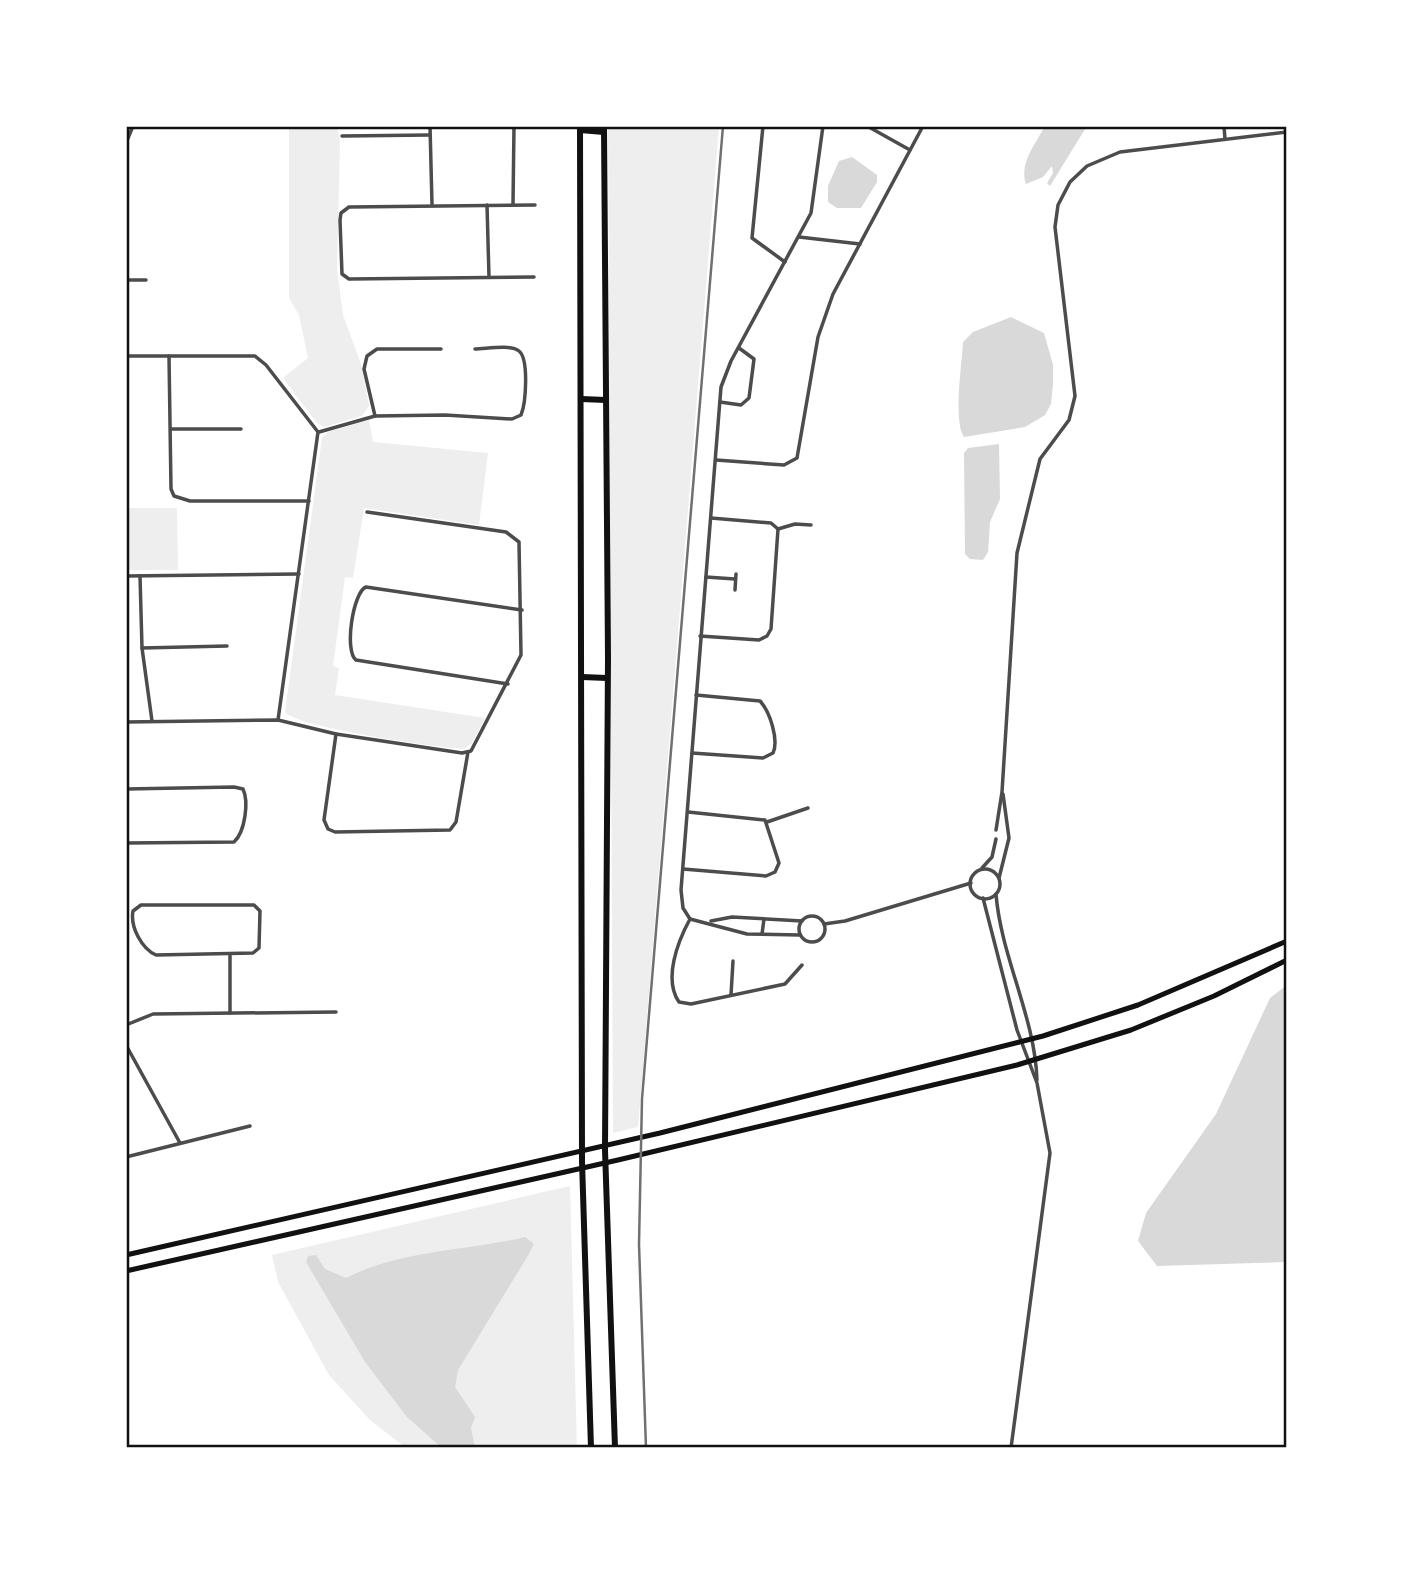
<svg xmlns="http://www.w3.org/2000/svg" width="1413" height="1574" font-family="Overpass,sans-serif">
  <rect width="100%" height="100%" fill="#fff"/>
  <!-- green -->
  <g fill="#eee">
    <path d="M289,126H337L340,142L337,268L343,315L361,364L369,406L362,416L324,427L317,423L283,378L308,358L299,315L289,298Z"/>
    <path d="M608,126H719L638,1127L613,1133Z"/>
    <path d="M369,420L373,442L488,453L479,525L364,508L353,578L345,577L333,666L339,668L335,695L485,718L472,743L464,749C439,748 295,727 285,712L322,438L328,432Z"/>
    <path d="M126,508H177L178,570H126Z"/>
    <path d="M570,1186L577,1448H406L370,1420L329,1375L278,1282L272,1255Z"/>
  </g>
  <!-- water -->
  <g fill="#d9d9d9">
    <path d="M1045,126H1087L1050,186L1047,183L1053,173L1052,166L1043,177L1026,184C1019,163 1035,145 1045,126Z"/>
    <path d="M852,157L877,175V182L861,208H837L828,202V186L839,161Z"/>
    <path d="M1011,317L1044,333L1053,365V384L1051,404L1045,415L1025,427L964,437C953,422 962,363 963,342L973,332Z"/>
    <path d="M999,444L1000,499L990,522L988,552L983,560L970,559L965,554L964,453L968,448Z"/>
    <path d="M1287,985V1262L1157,1266L1138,1241L1146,1213L1216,1114L1270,998Z"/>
    <path d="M525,1237L534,1244L529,1254L458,1370L455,1387L475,1417L471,1428L475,1448H442L407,1417L365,1362L306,1262L308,1256L316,1255L325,1269L346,1278C400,1250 467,1251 525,1237Z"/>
  </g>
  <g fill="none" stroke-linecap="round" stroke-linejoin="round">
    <!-- minor -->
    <g stroke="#4c4c4c" stroke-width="3.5">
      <path d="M430,126L432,204"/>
      <path d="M763,126L752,238L785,262"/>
      <path d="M867,126L910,150"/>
      <path d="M1224,126L1225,139"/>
      <path d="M342,136L430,135"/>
      <path d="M126,143L133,126"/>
      <path d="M513,204L514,126"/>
      <path d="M487,205L489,277"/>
      <path d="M799,237L860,244"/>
      <path d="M534,277L349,279L342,274L340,220L341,213L349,207L535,205"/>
      <path d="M126,280H146"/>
      <path d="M126,356H255L266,365L318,432L278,720"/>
      <path d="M169,356L171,489L174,496L190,501H309"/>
      <path d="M720,402L741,405L749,398L754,359L739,348"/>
      <path d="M375,416L364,369L367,356L377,349H441"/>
      <path d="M171,429H241"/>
      <path d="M319,432L375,416L445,415L512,419L521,415C526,403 529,359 519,351C510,344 486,349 475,349"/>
      <path d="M716,460L784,465L797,458L818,337L833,294L923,126"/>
      <path d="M778,529L795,524L811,525"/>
      <path d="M126,576L299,574"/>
      <path d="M140,576L142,648L152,721"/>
      <path d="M706,577L735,579"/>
      <path d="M735,590L736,574"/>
      <path d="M700,636L759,640L767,636L771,629L778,529L771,523L711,518"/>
      <path d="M142,648L227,646"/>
      <path d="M508,684L356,660C344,651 353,592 366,587L522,610"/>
      <path d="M126,722L278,720L336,734L462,753L471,751L521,655L519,542L506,532L367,512"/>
      <path d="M336,734L324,820L328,829L335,832L450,830L456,822L468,752"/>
      <path d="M692,753L763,758L773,753C779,740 770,712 760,701L696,695"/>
      <path d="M126,789L234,787L243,789C249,802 245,832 234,842L126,843"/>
      <path d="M767,822L808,808"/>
      <path d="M996,830L1002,792L1017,553L1040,459L1069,420L1075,396L1055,227L1058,205L1070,182L1087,166L1120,152L1287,132"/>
      <path d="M982,868L992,857L996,839"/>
      <path d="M683,869L766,876L775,872L779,863L765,820L688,812"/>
      <circle cx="985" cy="884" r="15"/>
      <path d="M999,878L1009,838L1003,794"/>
      <path d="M996,894C1001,957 1035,1017 1037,1080"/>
      <path d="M983,898L1017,1030L1037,1083L1050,1153L1011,1448"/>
      <path d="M141,905H254L260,911L259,948L253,953L156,955C142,949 130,927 133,911Z"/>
      <circle cx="812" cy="929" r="13"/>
      <path d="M690,919L683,908L681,890L721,387L731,361L811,213L823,126"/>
      <path d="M690,919C678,941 663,979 679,1002L691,1004L785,984L802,965"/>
      <path d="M690,919L747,934L800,935"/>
      <path d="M711,921L732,917L802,921"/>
      <path d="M824,924L845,921L971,883"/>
      <path d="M762,934L764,919"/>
      <path d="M230,955V1013"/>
      <path d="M731,995L733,961"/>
      <path d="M126,1025L153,1014L336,1012"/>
      <path d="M126,1045L180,1143"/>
      <path d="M126,1157L250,1126"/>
    </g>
    <!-- secondary -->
    <g stroke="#111" stroke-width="5">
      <path d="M126,1255L660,1133L1043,1036L1138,1005L1287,941"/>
      <path d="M126,1271L618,1160L1017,1065L1131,1030L1214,996L1287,960"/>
    </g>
    <!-- primary -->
    <g stroke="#111" stroke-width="6">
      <path d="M580,126L582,1161L591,1448"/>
      <path d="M604,126L608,658L605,1150L615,1448"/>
      <path d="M580,130L604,132"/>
      <path d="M581,399L606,400"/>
      <path d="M582,677L607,678"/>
    </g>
    <!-- rail -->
    <path stroke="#707070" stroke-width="2.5" d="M646,1448L639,1244L642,1099L723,126"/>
  </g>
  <!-- border -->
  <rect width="1413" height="1574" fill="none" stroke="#ffffff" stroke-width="256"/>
  <rect x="128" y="128" width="1157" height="1318" fill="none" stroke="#111" stroke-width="2.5"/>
</svg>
